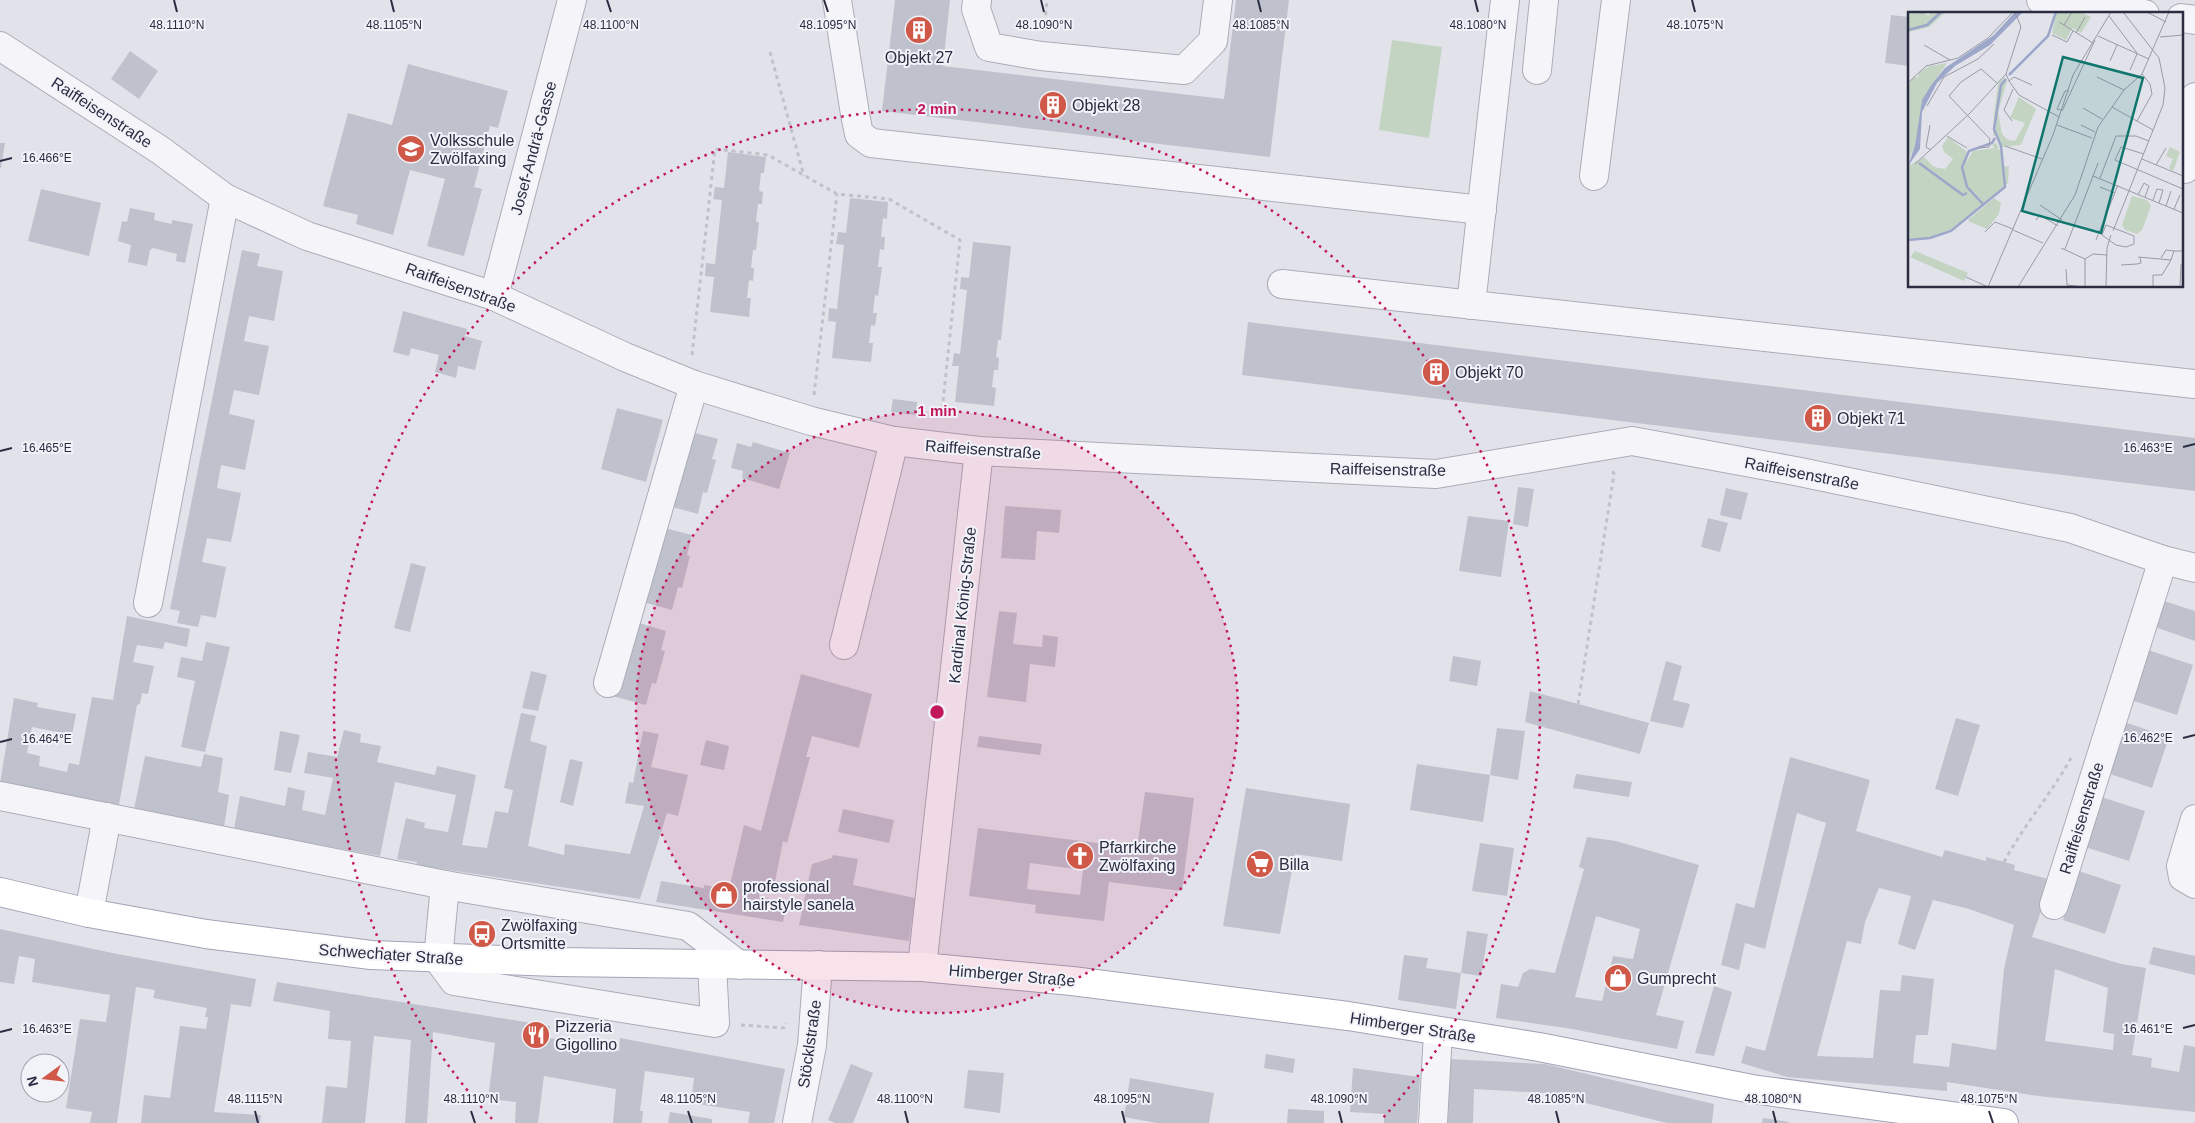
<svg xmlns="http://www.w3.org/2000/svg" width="2195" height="1123" font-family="Helvetica,sans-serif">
  <rect width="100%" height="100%" fill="#e2e3ea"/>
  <!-- green -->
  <path fill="#c3d4c3" d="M1392,40L1442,47L1429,138L1379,130Z"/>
  <!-- building -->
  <g fill="#bfc1cd" fill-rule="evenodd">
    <path d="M895,0H950L943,66L1224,99L1236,0H1289L1270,157L882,111Z"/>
    <path d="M1891,15L1909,17V66L1885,63Z"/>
    <path d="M130,51L158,71L139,99L111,79Z"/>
    <path d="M408,64L508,91L498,128L490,126L474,187L482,189L464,256L427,246L445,179L410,170L393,235L356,224L358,215L323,206L348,113L392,125Z"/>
    <path d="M0,143H5L1,168H0Z"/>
    <path d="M728,152L766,157L764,173H761L759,191L763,192L762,204H758L756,222H759L756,250H753L751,268H754L753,281L749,280L747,298H751L749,317L710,312L714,277L705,276L706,263L715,264L722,200L713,199L715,187L724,188Z"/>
    <path d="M41,189L101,203L89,256L28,241Z"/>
    <path d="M850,198L888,202L887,219L883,218L881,237H885L884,250L880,249L878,267H882L878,296L875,295L873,313H877L875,326L871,325L869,343H873L871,362L832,358L836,322L828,321L829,308L837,309L844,245L836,244L838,232L846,233Z"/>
    <path d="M130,208L155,213L154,220L172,224V220L193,224L185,263L176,261L177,254L153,248L150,250L147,266L128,262L131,245L118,241L122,221L127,222Z"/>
    <path d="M973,242L1011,246L1001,340H998L996,357L999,358L998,370H994L992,387L996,388L994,406L955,402L959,366H952L954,353L960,354L967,290L960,289L961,277L969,278Z"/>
    <path d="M242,250L260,254L257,266L283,271L274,321L249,316L244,341L269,346L259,395L234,390L229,414L255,420L245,470L221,465L217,488L241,493L231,542L207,538L202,562L226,567L216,618L201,615L198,627L177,623L180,611L170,609Z"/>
    <path d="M403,311L467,329L465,336L482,341L475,370L458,366L456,378L435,372L439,355L411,348L409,356L393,352Z"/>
    <path d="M1248,322L2195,438V491L1242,375Z"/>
    <path d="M893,399L917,402L916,415L891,412Z"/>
    <path d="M617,408L663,420L646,482L601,469Z"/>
    <path d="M684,430L718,439L712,459L716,460L707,493L703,492L698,514L665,505Z"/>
    <path d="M753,442L790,453L779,489L742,478L743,471L731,468L737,443L751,447Z"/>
    <path d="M1518,487L1534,489L1528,527L1513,524Z"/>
    <path d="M1726,488L1748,493L1741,520L1720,515Z"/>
    <path d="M1005,506L1061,510L1059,533L1037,531L1035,560L1001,558Z"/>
    <path d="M1468,516L1509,521L1501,577L1459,571Z"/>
    <path d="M1708,518L1728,523L1720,552L1701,547Z"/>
    <path d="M657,526L692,535L687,555L690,556L682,588L678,587L672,610L639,601Z"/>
    <path d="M411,563L426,567L410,632L394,628Z"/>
    <path d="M2164,601L2195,611V641L2155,627Z"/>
    <path d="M999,611L1017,613L1013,644L1042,647L1043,635L1058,637L1055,667L1030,664L1026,702L987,697Z"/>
    <path d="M127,616L190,629L187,647L165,642L163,649L137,645L133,662L154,666L148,694L142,693L140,704L137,705L119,805L0,783L14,698L38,703L37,707L76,714L72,735L32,727L27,753L40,756L39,766L67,772L69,763L79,765L92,697L113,700Z"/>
    <path d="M632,621L666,631L661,650L665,651L656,684L652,683L646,705L612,696Z"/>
    <path d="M206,642L230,647L205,752L181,747L195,681L177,677L181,657L202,661Z"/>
    <path d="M2148,650L2193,665L2177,715L2131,700Z"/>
    <path d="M1453,656L1481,661L1477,686L1449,681Z"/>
    <path d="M1666,661L1682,666L1673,700L1690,704L1683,728L1650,721Z"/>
    <path d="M531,671L547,675L538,711L522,708Z"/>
    <path d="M801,674L872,694L859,748L812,736L806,757H810L787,843L783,841L773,892L760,890L759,897L787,902L783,922L656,902L661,881L704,888V885L729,889L744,825L761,831Z"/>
    <path d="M1530,691L1649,723L1640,754L1525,722Z"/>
    <path d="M521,713L536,716L530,741L547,746L528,846L564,855L565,844L630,854L644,806L625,803L629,782L633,783L643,731L659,734L651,767L688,775L678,816L667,813L640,899L416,865L417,862L397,859L406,818L425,823L424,828L448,832L456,795L395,782L380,856L234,829L240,796L285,806L288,787L305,791L302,810L325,815L333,778L304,773L308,752L337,757L344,730L361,734L360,742L381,746L377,762L435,775L437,766L476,775L462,845L487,848L495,811L508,813L513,790L504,788Z"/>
    <path d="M1956,718L1980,725L1958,796L1935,789Z"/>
    <path d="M2124,722L2169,737L2152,788L2107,773Z"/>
    <path d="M1497,728L1525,731L1518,780L1490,775Z"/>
    <path d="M280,731L300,735L291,773L274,770Z"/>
    <path d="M979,736L1042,744L1040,755L977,747Z"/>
    <path d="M706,740L729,746L724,770L700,765Z"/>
    <path d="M204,754L223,758L218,792L229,795L224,827L134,809L145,756L201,767Z"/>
    <path d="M1790,757L1870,780L1856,831L1942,857L1945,850L1986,861V857L2015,865L2014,870L2052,880L2032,937L2121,964L2146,968L2132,1055L2152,1058L2151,1067L2179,1072L2184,1045L2195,1047V1112L2038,1096L1947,1082V1091L1787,1077L1741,1063L1746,1046L1765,1051L1826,823L1797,813L1765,949L1745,943L1739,970L1721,965L1736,903L1754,908ZM1879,888L1911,896L1898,944L1915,950L1933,900L1969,909L2014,925L2004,969L1996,1050L1952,1043L1949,1067L1913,1063L1916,1035H1928L1934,979L1902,975L1900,991L1880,990L1873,1058L1817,1056L1847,941L1861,944L1865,922ZM2055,969L2108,988L2103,1032L2114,1034L2113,1050L2045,1041Z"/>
    <path d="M570,759L583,762L573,806L560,802Z"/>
    <path d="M1417,764L1490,775L1483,822L1410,810Z"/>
    <path d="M1576,774L1632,782L1629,797L1573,788Z"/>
    <path d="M1246,788L1350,804L1342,861L1295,854L1280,934L1223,926Z"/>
    <path d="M1145,792L1194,798L1182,891L1109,882L1104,921L1035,913L1036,905L969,896L978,828L1137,848ZM1030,863L1083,870L1080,895L1027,889Z"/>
    <path d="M2101,797L2145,811L2129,861L2085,847Z"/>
    <path d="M843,809L894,820L889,843L838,832Z"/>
    <path d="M1587,837L1616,841L1699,865L1656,1015L1684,1021L1677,1049L1566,1028L1496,1018L1501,984L1518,987L1523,973L1530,969L1555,973L1584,869L1579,867ZM1596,916L1640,929L1633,959L1613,956L1602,1001L1575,997Z"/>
    <path d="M1480,843L1514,848L1507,896L1472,891Z"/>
    <path d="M833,855L858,859L853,885L915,898L909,941L799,925L812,864L832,858Z"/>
    <path d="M2079,871L2121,885L2105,934L2063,920Z"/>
    <path d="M0,929L117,954L256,979L251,1007L231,1004L214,1112L261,1115L260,1123H141L144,1095L170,1098L180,1026L206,1029L208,1017H205L207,1008L153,998L155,990L136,987L117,1123H90L92,1112L66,1108L80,1019L106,1022L110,995L32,982L35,959L19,956L14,984L0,982Z"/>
    <path d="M1467,931L1488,934L1481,976L1461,973Z"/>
    <path d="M2153,947L2195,956V975L2149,964Z"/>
    <path d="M1404,955L1428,958L1426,968L1461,973L1456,1009L1398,1000Z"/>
    <path d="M277,982L550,1026L549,1038L619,1051L620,1038L785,1069L774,1123H748L750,1112L691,1103L694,1078L645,1071L640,1111H643L642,1123H613L616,1089L544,1076L538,1123H515L516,1102L488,1099L495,1043L433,1032L427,1123H405L411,1040L374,1036L365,1123H322L326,1086L347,1088L351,1041L328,1039L330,1011L273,1001Z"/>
    <path d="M1714,986L1732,992L1714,1056L1695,1053Z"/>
    <path d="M1266,1054L1295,1059L1293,1073L1264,1068Z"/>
    <path d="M1450,1059L1545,1064L1714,1104L1712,1123H1667L1545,1093L1474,1089L1473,1123H1448Z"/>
    <path d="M851,1064L873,1073L853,1123H835L828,1120Z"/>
    <path d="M1353,1068L1420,1077L1417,1123H1384V1114L1350,1112Z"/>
    <path d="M968,1070L1004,1073L1000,1113L964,1108Z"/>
    <path d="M1130,1078L1214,1093L1209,1123H1157L1124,1117Z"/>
    <path d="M1288,1109L1324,1111V1123H1287Z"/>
    <path d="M670,1112L712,1119V1123H668Z"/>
    <path d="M1763,1118L1789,1122V1123H1762Z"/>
  </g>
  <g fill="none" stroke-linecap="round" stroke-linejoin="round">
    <defs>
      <g id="minor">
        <path d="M837,0L855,114L859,134L871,143L1482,210"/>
        <path d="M977,0L976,9L989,47L1041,56L1184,70L1213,41L1218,0"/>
        <path d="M2041,0L2145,14"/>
        <path d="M2181,18L2195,20"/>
        <path d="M0,46L160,150L225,198L307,236L494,296L625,357L694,385L811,421L894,441L979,451L1436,474L1632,441L1795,471L2070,528L2163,560L2195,568"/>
        <path d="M1537,70L1544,0"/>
        <path d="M2185,169L2195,97"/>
        <path d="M1594,176L1616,0"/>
        <path d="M1282,284L2195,384"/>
        <path d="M494,296L572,0"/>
        <path d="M1471,305L1505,0"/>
        <path d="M148,603L225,198"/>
        <path d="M844,645L894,441"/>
        <path d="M608,683L694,385"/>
        <path d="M0,796L445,885L688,926L739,965"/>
        <path d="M2195,819L2181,866L2183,877L2195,884"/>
        <path d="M445,885L438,959L454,981L715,1023L712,964"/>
        <path d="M2054,905L2163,560"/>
        <path d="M89,913L107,817"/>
        <path d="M922,967L979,451"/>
        <path d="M797,1123L812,1045L818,965"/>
        <path d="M1433,1123L1438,1032"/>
      </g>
      <path id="major" d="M0,892L89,913L206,934L371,955L557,962L922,967L1072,981L1348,1016L1539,1047L1752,1089L2004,1123"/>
    </defs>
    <!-- minor casing -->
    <use href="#minor" stroke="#abacb8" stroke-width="30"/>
    <!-- major casing -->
    <use href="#major" stroke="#a1a4b6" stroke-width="30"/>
    <!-- path -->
    <g stroke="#c0c1c9" stroke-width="3" stroke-dasharray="4 4" stroke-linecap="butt">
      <path d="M1044,31L1047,0"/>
      <path d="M770,52L804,176"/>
      <path d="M692,355L715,149L768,155L837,194L889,199L960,240L941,421"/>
      <path d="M814,395L837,194"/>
      <path d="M1578,704L1614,474L1612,470"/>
      <path d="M2004,862C2024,825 2051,794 2071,758"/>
      <path d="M741,1025L784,1028L786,1023"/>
    </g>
    <!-- minor -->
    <use href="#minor" stroke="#f5f5f9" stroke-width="28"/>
    <!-- major -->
    <use href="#major" stroke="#fff" stroke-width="28"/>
  </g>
  <!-- ticks -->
  <path fill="none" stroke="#2a2c42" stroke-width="2" d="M174,0L177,12M391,0L394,12M607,0L611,12M824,0L828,12M1041,0L1044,12M1258,0L1261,12M1475,0L1478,12M1692,0L1695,12M0,161L12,158M2183,447L2195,444M0,451L12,448M2183,738L2195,735M0,742L12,739M2183,1028L2195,1025M0,1032L12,1029M255,1111L258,1123M471,1111L475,1123M688,1111L692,1123M905,1111L908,1123M1122,1111L1125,1123M1339,1111L1342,1123M1556,1111L1559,1123M1773,1111L1776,1123M1989,1111L1993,1123"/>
  <!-- distance rings -->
  <circle cx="937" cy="712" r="301" fill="#c2185b" fill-opacity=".12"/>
  <g fill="none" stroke="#c2185b" stroke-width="2.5" stroke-dasharray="2.5 5">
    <circle cx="937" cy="712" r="301"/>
    <path d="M492 1119A603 603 0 1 1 1382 1119"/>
  </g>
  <!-- icons -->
  <defs>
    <symbol id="building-disc" viewBox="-11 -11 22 22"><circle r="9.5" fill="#cf5848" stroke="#f2f3f8"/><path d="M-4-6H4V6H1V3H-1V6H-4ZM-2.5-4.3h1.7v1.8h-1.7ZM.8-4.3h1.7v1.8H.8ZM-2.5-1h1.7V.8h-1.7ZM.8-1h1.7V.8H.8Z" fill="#fff"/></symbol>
    <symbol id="school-disc" viewBox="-11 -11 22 22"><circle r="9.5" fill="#cf5848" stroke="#f2f3f8"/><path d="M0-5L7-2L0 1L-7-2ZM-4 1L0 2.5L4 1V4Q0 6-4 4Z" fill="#fff"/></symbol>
    <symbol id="church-disc" viewBox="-11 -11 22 22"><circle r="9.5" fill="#cf5848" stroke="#f2f3f8"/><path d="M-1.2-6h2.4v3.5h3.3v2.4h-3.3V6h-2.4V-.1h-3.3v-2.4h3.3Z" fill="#fff"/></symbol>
    <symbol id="supermarket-disc" viewBox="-11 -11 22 22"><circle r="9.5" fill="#cf5848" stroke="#f2f3f8"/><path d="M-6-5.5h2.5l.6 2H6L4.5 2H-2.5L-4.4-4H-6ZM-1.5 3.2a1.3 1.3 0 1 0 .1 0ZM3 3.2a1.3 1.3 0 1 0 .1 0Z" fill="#fff"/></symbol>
    <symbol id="shop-disc" viewBox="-11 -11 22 22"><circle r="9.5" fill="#cf5848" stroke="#f2f3f8"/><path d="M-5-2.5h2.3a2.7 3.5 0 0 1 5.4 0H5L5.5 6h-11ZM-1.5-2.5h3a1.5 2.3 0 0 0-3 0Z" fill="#fff"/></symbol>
    <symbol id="bus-disc" viewBox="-11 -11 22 22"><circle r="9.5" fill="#cf5848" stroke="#f2f3f8"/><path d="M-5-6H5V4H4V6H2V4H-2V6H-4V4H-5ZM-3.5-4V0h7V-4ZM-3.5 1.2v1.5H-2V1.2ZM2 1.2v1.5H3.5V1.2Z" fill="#fff"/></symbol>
    <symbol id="restaurant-disc" viewBox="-11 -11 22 22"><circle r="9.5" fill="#cf5848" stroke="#f2f3f8"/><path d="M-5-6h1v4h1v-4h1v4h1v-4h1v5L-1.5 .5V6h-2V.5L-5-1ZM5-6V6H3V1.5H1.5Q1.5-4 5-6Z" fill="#fff"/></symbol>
  </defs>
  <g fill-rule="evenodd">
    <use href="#building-disc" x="903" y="14" width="32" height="32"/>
    <use href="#building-disc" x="1037" y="89" width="32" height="32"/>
    <use href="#school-disc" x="395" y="133" width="32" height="32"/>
    <use href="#building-disc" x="1420" y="356" width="32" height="32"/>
    <use href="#building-disc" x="1802" y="402" width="32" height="32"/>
    <use href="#church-disc" x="1064" y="840" width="32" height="32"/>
    <use href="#supermarket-disc" x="1244" y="848" width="32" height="32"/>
    <use href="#shop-disc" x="708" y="879" width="32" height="32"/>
    <use href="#bus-disc" x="466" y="918" width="32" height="32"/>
    <use href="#shop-disc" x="1602" y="962" width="32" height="32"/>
    <use href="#restaurant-disc" x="520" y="1019" width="32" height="32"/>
  </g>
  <g text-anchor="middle" stroke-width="4" stroke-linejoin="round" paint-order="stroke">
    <!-- poi labels -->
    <g font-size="16" fill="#2a2c42" stroke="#f2f3f8" text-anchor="start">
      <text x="919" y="63" text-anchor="middle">Objekt 27</text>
      <text x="1072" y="111">Objekt 28</text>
      <text x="430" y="146">Volksschule<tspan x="430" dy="18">Zwölfaxing</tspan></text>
      <text x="1455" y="378">Objekt 70</text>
      <text x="1837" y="424">Objekt 71</text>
      <text x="1099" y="853">Pfarrkirche<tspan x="1099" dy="18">Zwölfaxing</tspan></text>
      <text x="1279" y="870">Billa</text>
      <text x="743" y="892">professional<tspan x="743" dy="18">hairstyle sanela</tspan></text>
      <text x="501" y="931">Zwölfaxing<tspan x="501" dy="18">Ortsmitte</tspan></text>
      <text x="1637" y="984">Gumprecht</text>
      <text x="555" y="1032">Pizzeria<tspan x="555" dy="18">Gigollino</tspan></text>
    </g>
    <!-- street labels -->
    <g font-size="16" fill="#2a2c42" stroke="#f2f3f8">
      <text transform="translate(102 112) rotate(33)" y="6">Raiffeisenstraße</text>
      <text transform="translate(533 148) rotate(-75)" y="6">Josef-Andrä-Gasse</text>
      <text transform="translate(461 287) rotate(20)" y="6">Raiffeisenstraße</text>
      <text transform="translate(983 449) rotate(4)" y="6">Raiffeisenstraße</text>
      <text transform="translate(1388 469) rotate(1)" y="6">Raiffeisenstraße</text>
      <text transform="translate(1802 473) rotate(11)" y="6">Raiffeisenstraße</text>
      <text transform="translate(962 605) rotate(-84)" y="6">Kardinal König-Straße</text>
      <text transform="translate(2081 818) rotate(-73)" y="6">Raiffeisenstraße</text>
      <text transform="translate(391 954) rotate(4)" y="6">Schwechater Straße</text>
      <text transform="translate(1012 975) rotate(5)" y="6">Himberger Straße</text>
      <text transform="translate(1413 1027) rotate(9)" y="6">Himberger Straße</text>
      <text transform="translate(809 1044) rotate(-82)" y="6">Stöcklstraße</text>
    </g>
  </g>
  <!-- overview -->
  <g transform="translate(1908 12)">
    <rect width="275" height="275" fill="#e2e3ea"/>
    <path d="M0,0H16L20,4L24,0H38L21,15L0,20ZM149,0H173L183,5L173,21L164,16L158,28L144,21ZM39,51L14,88L7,133L0,149V73L6,64L10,66L11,60L22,54ZM96,65L99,69L90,100L94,122L100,128L107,129L117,111L102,106L111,85L128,97L113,133L94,135L89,122L85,124L86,103L90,72ZM40,125L59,140L62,138L58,151L65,139L87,136L84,133L88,131L91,136L88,137L93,138L95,155L101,154L100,171L45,217L24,225L0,227V154L16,145L26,155L37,157L45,147L36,140L34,134ZM262,135L272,140L265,159L261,156L265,147L258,144ZM224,184L239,188L243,194L234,218L229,222L217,218L214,213ZM86,186L93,191L91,202L79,217L62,210L60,208ZM7,239L60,261L56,269L2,245Z" fill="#c3d4c3"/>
    <path d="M107,0H115L82,33L47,54L29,71L14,100L12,137L0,154L7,133L14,88L24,72L37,56L86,23Z" fill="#9da7ca"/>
    <path fill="none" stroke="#9da7ca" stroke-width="2.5" d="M0,18L19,13L33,0M101,63L140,24L148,0M11,151L55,183L59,181M76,193L59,175L54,155L61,139L84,131L87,126M0,228L22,226L43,219L97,175L93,134L86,117L93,73L98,67"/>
    <path fill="none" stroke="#989aa7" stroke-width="1" d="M107,0L113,15L98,62L101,69L111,83L151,105M239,0L258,10M201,4L229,41M151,10L185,31M156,13L164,0M168,21L177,5M144,23L159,30L165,19M190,24L241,47M252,25L275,23M16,33L42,48M202,49L209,33M222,58L229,42M189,65L216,78M101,69L106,65L124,73M0,71L18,54L50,46L80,26L105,0M19,94L36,65L70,47L86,32M204,95L245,118M175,96L194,107M153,98L149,97L157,79H161M154,99L187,28M104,109L96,98L105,77M229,109L244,82L242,72L234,62M22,113L18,135L23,138M149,113L184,126M173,113L187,120M39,124L59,136M82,127L41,84L53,70L73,57L89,71M97,134L134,147M71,136L81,135L82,127M236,142L213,135L207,148L275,177M234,147L275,164M7,152L61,102L98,62M248,153L258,136M185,164L275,201M192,166L208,124H228L241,129M192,175L207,181M230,183L236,171L241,174L237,185M245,188L249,177L255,178L251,191M132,193L154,208M258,194L263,179M266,197L272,183M128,208L132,203L150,214M198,213L226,224V232L218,235L208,233L194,223ZM105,218L135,231M205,219L255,93L257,76L251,46L215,0M77,220L87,210L105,217M188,228L210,173M153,236L177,247V275M157,237L190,151M230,245L263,248L266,239H275M253,246L258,238L266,239M177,247L185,242L199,243M213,253L229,252L233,251L232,245M158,257L159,273L176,275M58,265L80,275M80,275L145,123L165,63L203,0M110,275L167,183L190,115L216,78L234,62L261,0M198,275L199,236L203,223M245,275V263H254L263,248M272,275L273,252"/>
    <path fill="#0f766e" fill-opacity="0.15" stroke="#0f766e" stroke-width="2.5" d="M155,45L235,66L193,221L114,199Z"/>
    <rect width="275" height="275" fill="none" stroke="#2a2c42" stroke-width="2.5"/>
  </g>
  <g font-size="12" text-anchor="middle" fill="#2a2c42" stroke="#f2f3f8" stroke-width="4" stroke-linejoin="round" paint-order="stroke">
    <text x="177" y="29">48.1110°N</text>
    <text x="394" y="29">48.1105°N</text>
    <text x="611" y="29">48.1100°N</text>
    <text x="828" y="29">48.1095°N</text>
    <text x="1044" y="29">48.1090°N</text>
    <text x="1261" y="29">48.1085°N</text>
    <text x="1478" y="29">48.1080°N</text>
    <text x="1695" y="29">48.1075°N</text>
    <text x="47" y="162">16.466°E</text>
    <text x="2148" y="452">16.463°E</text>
    <text x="47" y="452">16.465°E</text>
    <text x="2148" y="742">16.462°E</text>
    <text x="47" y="743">16.464°E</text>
    <text x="2148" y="1033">16.461°E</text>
    <text x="47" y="1033">16.463°E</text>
    <text x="255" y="1103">48.1115°N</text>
    <text x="471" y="1103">48.1110°N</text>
    <text x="688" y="1103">48.1105°N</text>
    <text x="905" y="1103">48.1100°N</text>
    <text x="1122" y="1103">48.1095°N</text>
    <text x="1339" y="1103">48.1090°N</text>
    <text x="1556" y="1103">48.1085°N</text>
    <text x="1773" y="1103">48.1080°N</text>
    <text x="1989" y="1103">48.1075°N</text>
  </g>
  <circle cx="937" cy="712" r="8" fill="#c2185b" stroke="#f2f3f8" stroke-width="2.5"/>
  <g font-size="15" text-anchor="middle" font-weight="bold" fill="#c2185b" stroke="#f2f3f8" stroke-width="4" stroke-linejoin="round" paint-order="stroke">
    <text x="937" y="114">2 min</text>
    <text x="937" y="416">1 min</text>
  </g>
  <!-- north arrow -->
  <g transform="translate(45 1078) rotate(255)"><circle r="24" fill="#f2f3f8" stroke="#a2a3af"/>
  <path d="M0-4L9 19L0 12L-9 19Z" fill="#cf5848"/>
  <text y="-8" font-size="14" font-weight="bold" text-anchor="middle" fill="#2a2c42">N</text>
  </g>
</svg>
